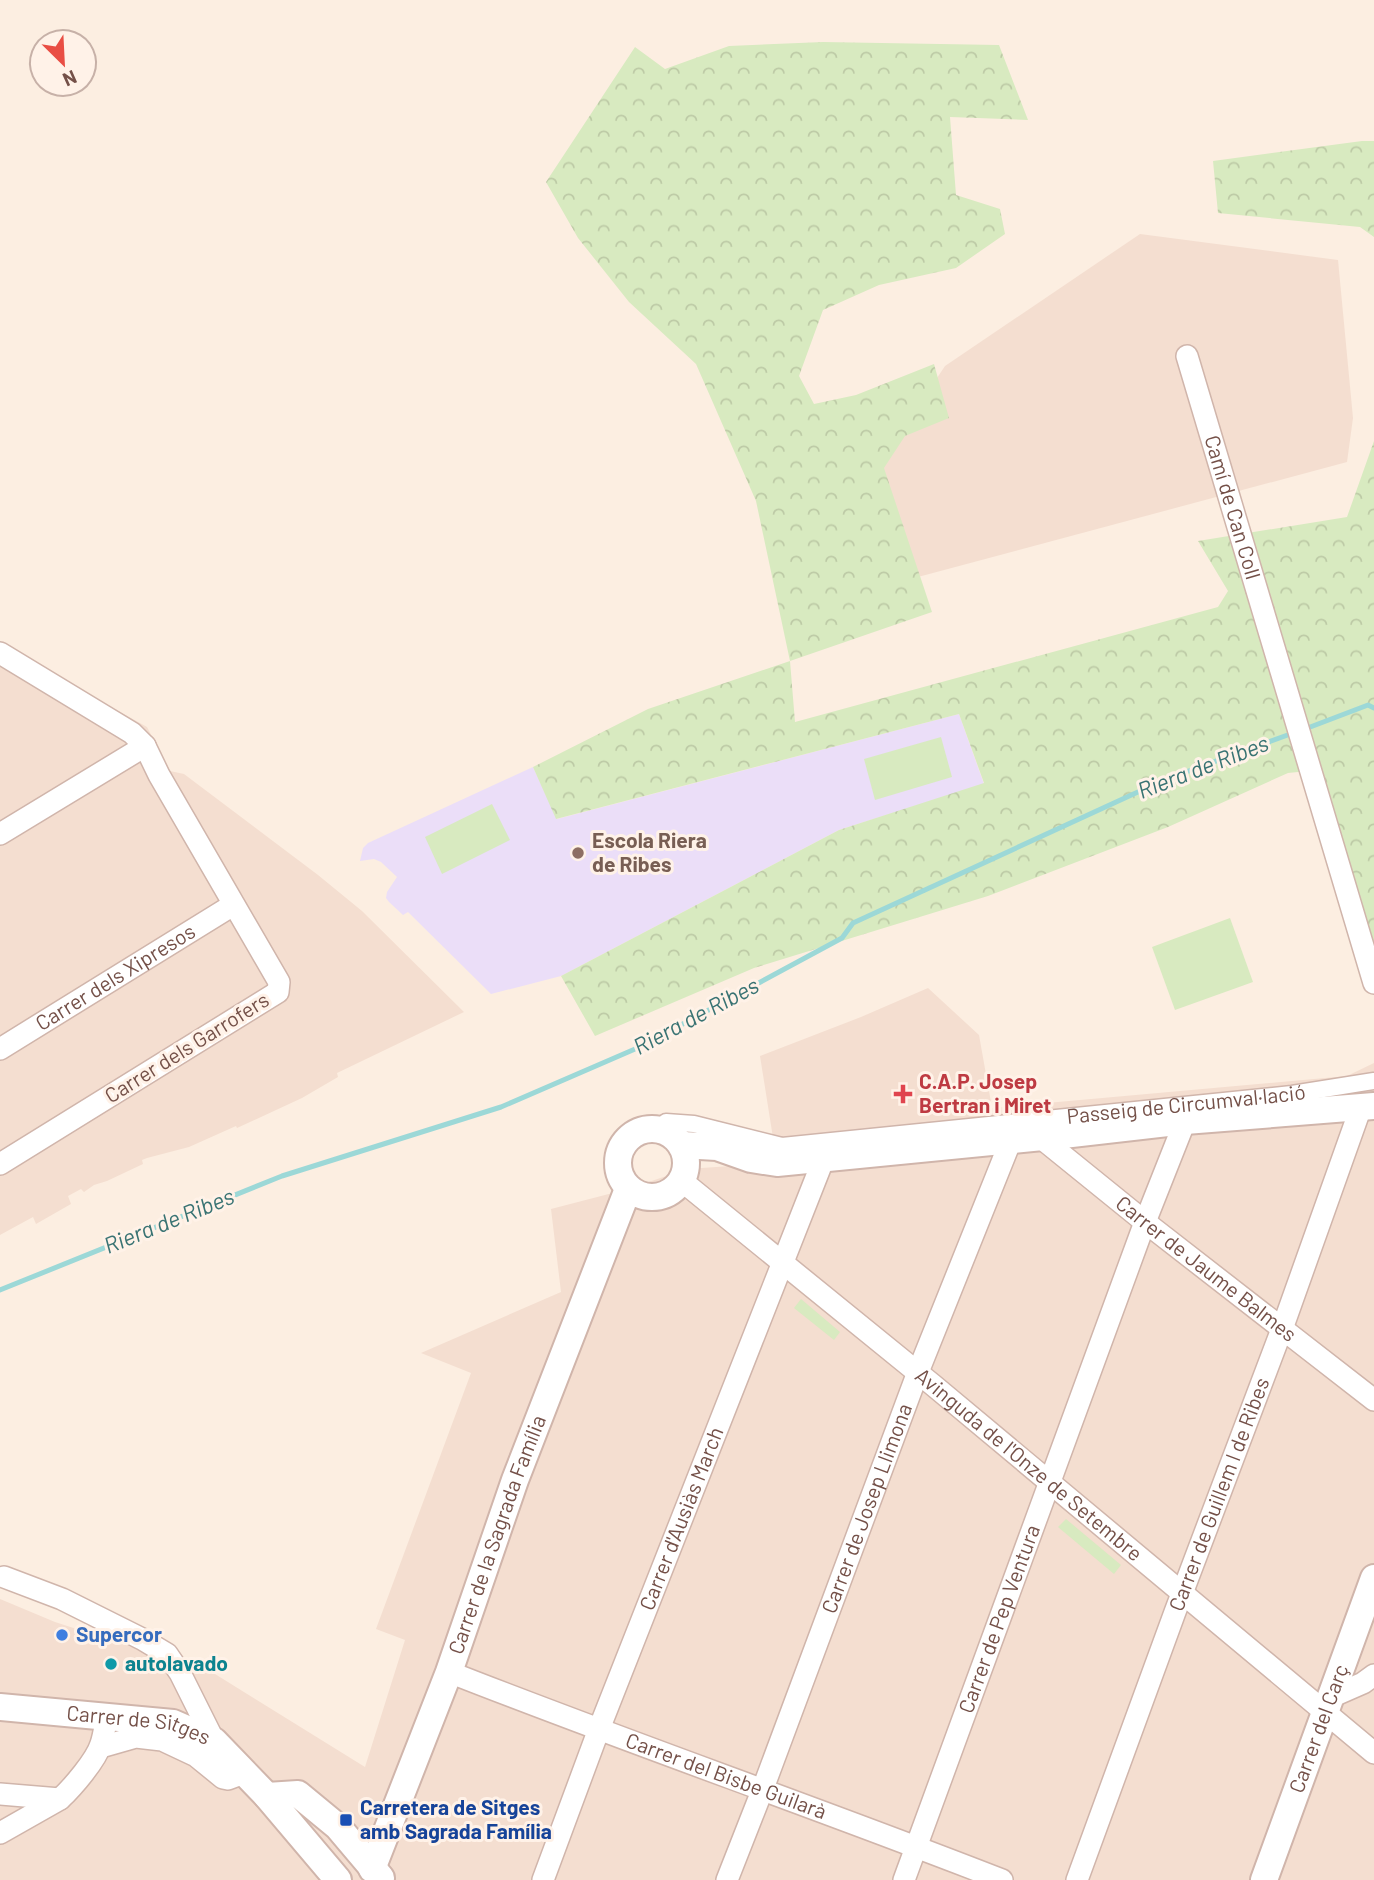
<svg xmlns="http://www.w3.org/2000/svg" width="1374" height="1880" font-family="Barlow,sans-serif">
  <defs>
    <pattern id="forest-crowns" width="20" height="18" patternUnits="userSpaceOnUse" patternTransform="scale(1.75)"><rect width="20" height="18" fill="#d8eac0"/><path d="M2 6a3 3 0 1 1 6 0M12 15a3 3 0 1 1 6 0" fill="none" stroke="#bdcaa6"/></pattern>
  </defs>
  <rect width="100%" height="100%" fill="#fceee1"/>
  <!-- residential -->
  <g fill="#f4ded0">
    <path d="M1140,234L1338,260L1353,418L1347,462L903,581L873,474L945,366Z"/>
    <path d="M0,645L147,727L170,771L184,774L318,875L362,911L464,1012L337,1073L338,1077L302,1098L237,1128L236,1126L189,1147L147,1158L142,1160L143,1164L107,1181L94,1185L84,1192L81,1189L68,1196L71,1204L36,1224L33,1217L0,1235Z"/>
    <path d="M928,988L979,1035L992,1108L1347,1076L1374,1063V1880H0V1599L55,1622L215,1674L365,1767L405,1640L376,1629L471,1373L421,1353L561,1292L551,1209L628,1189L687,1169L777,1163L760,1056L861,1017Z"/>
  </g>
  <!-- education -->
  <path fill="#ebdef8" d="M959,714L984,784L839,830L561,976L491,994L408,912L403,915L389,902L386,898L387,892L397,877L381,862L374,859L360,861L363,848L368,843L533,767L557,819Z"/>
  <!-- grass -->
  <g fill="#d8eac0">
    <path d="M941,737L952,777L875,800L864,759Z"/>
    <path d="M492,804L510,840L442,874L425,837Z"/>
    <path d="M1230,918L1253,982L1175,1010L1152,947Z"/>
    <path d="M801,1299L840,1332L834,1340L794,1308Z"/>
    <path d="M1066,1519L1121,1565L1114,1574L1058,1527Z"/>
  </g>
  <!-- forest -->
  <g fill="url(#forest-crowns)">
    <path d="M823,42L999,45L1028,120L950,117L956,195L1000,209L1005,234L956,268L879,285L823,310L799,376L814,404L856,395L934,364L949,418L905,436L884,468L932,612L790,661L795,722L1218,607L1228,591L1198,541L1347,517L1374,441V958L1318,770L1288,773L1168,827L988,896L754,968L595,1036L561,976L839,830L984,783L959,714L556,819L533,767L648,709L790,661L756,501L696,364L629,302L578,238L546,182L635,47L665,69L729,46Z"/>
    <path d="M1362,141H1374V237L1360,227L1218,213L1213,161Z"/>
  </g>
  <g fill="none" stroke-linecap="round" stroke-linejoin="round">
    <!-- stream -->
    <g stroke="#9cd8d7" stroke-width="5">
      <path d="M1305,729L1368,705L1374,708"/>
      <path d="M0,1290L282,1176L501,1107L642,1046L842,938L853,923L1164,780L1296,732"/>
    </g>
    <defs>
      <g id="pedestrian">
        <path id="s1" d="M666,1122L694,1124L782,1146L1292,1094L1374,1081"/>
      </g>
      <g id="minor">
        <path id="s2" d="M1187,356L1374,983"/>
        <path d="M0,653L132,733L145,746L159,775L279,982L278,992L0,1164"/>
        <path d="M0,834L145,746"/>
        <path id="s3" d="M0,1049L233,905"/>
        <path id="s4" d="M1040,1137L1145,1222L1374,1400"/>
        <path id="s5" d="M682,1181L933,1385L1374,1753"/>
        <path d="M4,1577L62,1599L142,1639L167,1654L180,1673L214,1741"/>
        <path id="s6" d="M449,1672C632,1744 818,1808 1002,1880"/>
        <path d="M1331,1697L1363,1683L1374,1675"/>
        <path d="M101,1747L136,1737L162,1740L196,1756L223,1778L228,1779L244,1773"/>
        <path d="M0,1794L60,1799"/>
        <path d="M0,1833L60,1799C73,1787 96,1760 101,1744C104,1735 105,1725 107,1716"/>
        <path id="s7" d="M543,1880L599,1729L820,1168L819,1160"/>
        <path id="s8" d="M727,1880L762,1791L918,1372L1011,1140"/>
        <path id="s9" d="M904,1880L1145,1222L1185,1121"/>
        <path id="s10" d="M1077,1880L1175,1612L1282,1329L1361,1107"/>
      </g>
      <g id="tertiary">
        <circle cx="652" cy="1163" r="34"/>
        <path d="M682,1145L717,1147L751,1159L777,1163L1063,1135L1185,1121L1374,1106"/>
        <path id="s11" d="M0,1707L173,1723L214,1741L267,1796L338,1880"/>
        <path d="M267,1796L298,1794L338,1827L381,1878"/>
        <path id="s12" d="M372,1869L449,1672L515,1480L628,1189"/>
        <path id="s13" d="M1264,1880L1374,1578"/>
      </g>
    </defs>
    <!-- pedestrian casing -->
    <use href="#pedestrian" stroke="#d0b5ab" stroke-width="19"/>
    <!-- minor casing -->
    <use href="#minor" stroke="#d0b5ab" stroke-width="24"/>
    <!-- tertiary casing -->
    <use href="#tertiary" stroke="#d0b5ab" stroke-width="30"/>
    <!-- pedestrian -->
    <use href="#pedestrian" stroke="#fff" stroke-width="16"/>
    <!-- minor -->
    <use href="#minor" stroke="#fff" stroke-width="21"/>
    <!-- tertiary -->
    <use href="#tertiary" stroke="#fff" stroke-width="26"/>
  </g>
  <!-- markers -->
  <circle fill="#8d6e63" stroke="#fff2e8" stroke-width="2.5" cx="578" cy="853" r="7"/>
  <path fill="#e0444e" stroke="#fff2e8" stroke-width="2.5" d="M899.5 1083.5h7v7h7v7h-7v7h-7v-7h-7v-7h7z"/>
  <circle fill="#3f7fe0" stroke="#fff2e8" stroke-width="2.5" cx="62" cy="1635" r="7"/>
  <circle fill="#0f9aa8" stroke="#fff2e8" stroke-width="2.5" cx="111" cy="1664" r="7"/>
  <rect fill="#1a4fb4" stroke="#fff2e8" stroke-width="2.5" x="339" y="1813" width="14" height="14" rx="3.5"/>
  <g text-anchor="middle" stroke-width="6" stroke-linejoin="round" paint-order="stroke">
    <!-- street labels -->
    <g font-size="21" fill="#745048" stroke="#fff2e8">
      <text dy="7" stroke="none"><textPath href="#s2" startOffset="158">Camí de Can Coll</textPath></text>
      <text dy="7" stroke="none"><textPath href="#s3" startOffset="136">Carrer dels Xipresos</textPath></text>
      <text transform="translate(187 1048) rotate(-32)" y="7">Carrer dels Garrofers</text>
      <text dy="7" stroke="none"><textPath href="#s1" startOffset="525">Passeig de Circumval·lació</textPath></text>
      <text dy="7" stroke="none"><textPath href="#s4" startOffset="212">Carrer de Jaume Balmes</textPath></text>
      <text dy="7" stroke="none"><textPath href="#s5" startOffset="448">Avinguda de l'Onze de Setembre</textPath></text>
      <text dy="7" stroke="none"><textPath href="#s10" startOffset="411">Carrer de Guillem I de Ribes</textPath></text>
      <text dy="7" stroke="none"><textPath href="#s8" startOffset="397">Carrer de Josep Llimona</textPath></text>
      <text dy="7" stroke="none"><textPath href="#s7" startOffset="387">Carrer d'Ausiàs March</textPath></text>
      <text dy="7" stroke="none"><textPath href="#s12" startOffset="357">Carrer de la Sagrada Família</textPath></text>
      <text dy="7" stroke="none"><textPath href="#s9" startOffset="278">Carrer de Pep Ventura</textPath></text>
      <text dy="7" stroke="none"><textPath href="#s11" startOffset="140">Carrer de Sitges</textPath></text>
      <text dy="7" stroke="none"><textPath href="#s13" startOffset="161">Carrer del Carç</textPath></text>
      <text dy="7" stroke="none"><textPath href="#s6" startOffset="296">Carrer del Bisbe Guilarà</textPath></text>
    </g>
    <!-- education labels -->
    <g font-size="21" font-weight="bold" fill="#785e54" stroke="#fff2e8" text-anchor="start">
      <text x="592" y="848">Escola Riera<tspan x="592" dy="24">de Ribes</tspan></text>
    </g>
    <!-- health labels -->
    <g font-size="21" font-weight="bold" fill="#be3a42" stroke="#fff2e8" text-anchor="start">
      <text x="919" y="1089">C.A.P. Josep<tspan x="919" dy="24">Bertran i Miret</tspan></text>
    </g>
    <!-- shop labels -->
    <g font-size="21" font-weight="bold" fill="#366cbe" stroke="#fff2e8" text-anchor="start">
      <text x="76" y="1642">Supercor</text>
    </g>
    <!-- culture labels -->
    <g font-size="21" font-weight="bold" fill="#0d838f" stroke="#fff2e8" text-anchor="start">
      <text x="125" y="1671">autolavado</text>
    </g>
    <!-- transit labels -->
    <g font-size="21" font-weight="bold" fill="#164399" stroke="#fff2e8" text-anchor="start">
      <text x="360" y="1815">Carretera de Sitges<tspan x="360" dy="24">amb Sagrada Família</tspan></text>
    </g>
    <!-- water labels -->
    <g font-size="23" font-style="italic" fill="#397373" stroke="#fff2e8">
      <text transform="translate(1203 767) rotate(-21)" y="8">Riera de Ribes</text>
      <text transform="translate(696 1016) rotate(-28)" y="8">Riera de Ribes</text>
      <text transform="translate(169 1221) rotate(-22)" y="8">Riera de Ribes</text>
    </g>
  </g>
  <!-- north arrow -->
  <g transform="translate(63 63) rotate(156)"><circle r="33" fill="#fff2e8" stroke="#c7b1a8" stroke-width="2"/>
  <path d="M0-5L12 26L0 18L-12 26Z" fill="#e94e44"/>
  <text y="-10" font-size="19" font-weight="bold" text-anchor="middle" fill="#745048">N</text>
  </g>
</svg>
